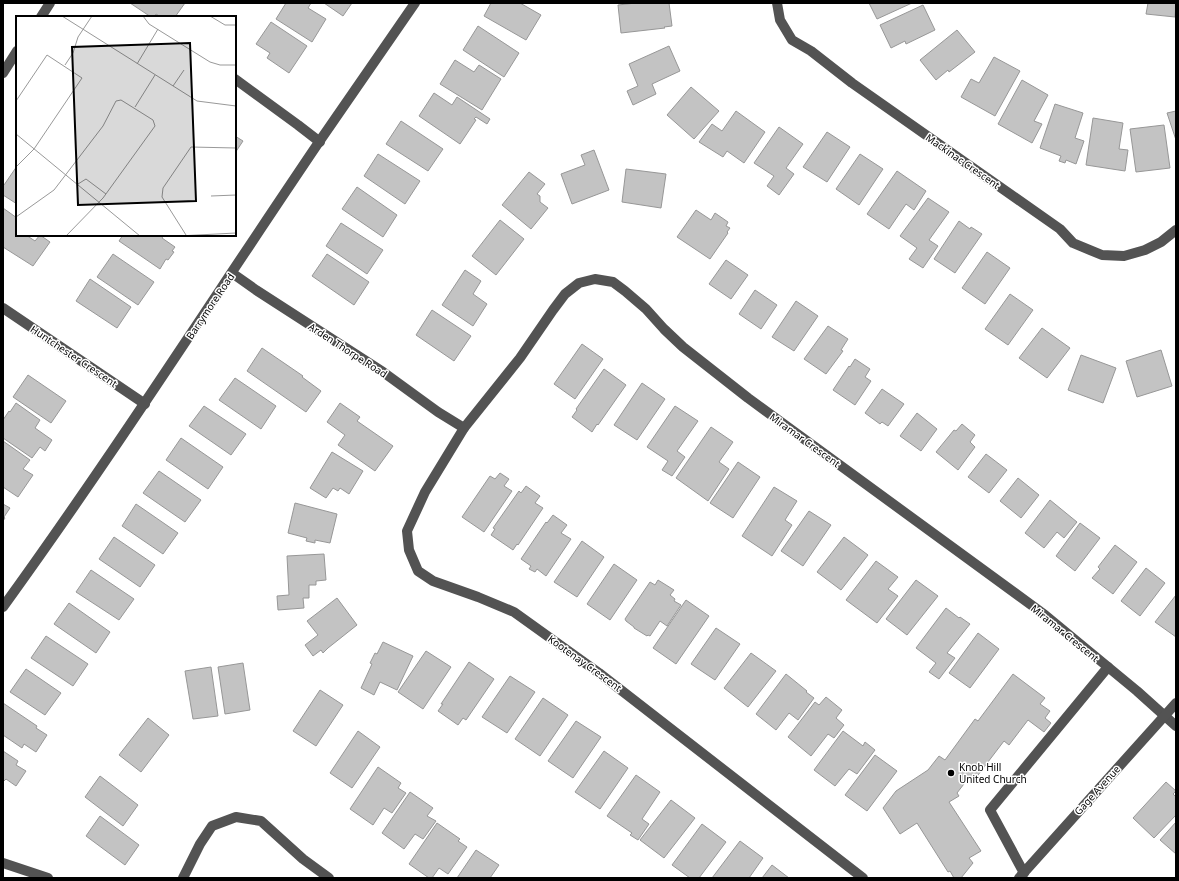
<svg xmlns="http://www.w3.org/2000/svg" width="1179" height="881" font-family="'Noto Sans',sans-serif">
  <rect width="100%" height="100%" fill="#fff"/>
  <!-- building -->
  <g fill="#c3c3c3" stroke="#979797">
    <path d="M130,3H185L175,17H161L156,14L154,17H151Z"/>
    <path d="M286,3H311L308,8L326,19L312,42L276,19Z"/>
    <path d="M324,3H352L343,16Z"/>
    <path d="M491,3H520L541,15L526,40L484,16Z"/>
    <path d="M636,3H669L672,26L664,27L665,28L621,33L618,5Z"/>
    <path d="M869,3H912L877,19Z"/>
    <path d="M1148,3H1176L1175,17L1146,14Z"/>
    <path d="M923,5L935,30L906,44L905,41L891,48L880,25Z"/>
    <path d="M271,22L307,46L289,73L267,58L270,53L256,44Z"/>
    <path d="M478,26L519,53L504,77L463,50Z"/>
    <path d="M957,30L975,52L949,72L948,70L936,80L920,60Z"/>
    <path d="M669,46L680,71L652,84L656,94L633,105L627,91L638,86L629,64Z"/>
    <path d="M994,57L1020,71L995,116L961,97L971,79L979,83Z"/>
    <path d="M455,60L474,72L479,65L501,79L482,110L440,84Z"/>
    <path d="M1022,80L1048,95L1034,121L1042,124L1032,143L998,124Z"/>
    <path d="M691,87L719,111L694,139L667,115Z"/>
    <path d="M434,93L452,105L457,97L490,119L487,124L476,117L474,119L476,120L460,144L419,116Z"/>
    <path d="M1055,104L1083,113L1075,138L1084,141L1076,164L1066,160L1065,163L1059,161L1061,156L1040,148Z"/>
    <path d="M736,111L765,132L744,163L727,151L723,157L699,142L712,124L722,131Z"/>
    <path d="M1176,111V140L1167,113Z"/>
    <path d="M1093,118L1123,123L1119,149L1128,150L1125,171L1086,165Z"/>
    <path d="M401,121L443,149L428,171L386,144Z"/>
    <path d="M1164,125L1170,168L1136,172L1130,129Z"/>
    <path d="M779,127L803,144L786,168L794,174L779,195L767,186L774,176L754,163Z"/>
    <path d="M827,132L850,147L827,182L803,167Z"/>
    <path d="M235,136L243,141L235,153Z"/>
    <path d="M594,150L609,190L572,204L561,174L585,165L581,155Z"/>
    <path d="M378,154L420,181L405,204L364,176Z"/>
    <path d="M860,154L883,169L859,205L836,189Z"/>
    <path d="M17,166V204L3,195V184L4,185Z"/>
    <path d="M626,169L666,174L661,208L622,202Z"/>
    <path d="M897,171L926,191L914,210L906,204L889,229L867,214Z"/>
    <path d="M529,172L545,184L537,194L540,196V202L548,208L531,229L502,205Z"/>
    <path d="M357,187L397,215L383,237L342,209Z"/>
    <path d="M928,198L949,212L929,240L938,246L923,268L909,259L917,248L900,236Z"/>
    <path d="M3,208L17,218V235H26L35,241L40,235L50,242L33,266L3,247Z"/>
    <path d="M696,210L711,220L715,213L728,222L726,226L730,228L727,232L728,233L710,259L677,237Z"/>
    <path d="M500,220L524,239L496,275L472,256Z"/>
    <path d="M959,221L970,229L971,227L982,234L955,273L934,259Z"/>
    <path d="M341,223L383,250L367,274L326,246Z"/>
    <path d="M123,235H164L162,238L175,247L172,251L174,252L168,260L166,259L160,269L119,241Z"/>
    <path d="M987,252L1010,268L985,304L962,288Z"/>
    <path d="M113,254L154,282L138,305L97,277Z"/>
    <path d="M327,254L369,282L354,305L312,276Z"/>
    <path d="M726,260L748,275L731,299L709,284Z"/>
    <path d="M465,270L481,281L473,294L487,304L473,326L442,305Z"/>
    <path d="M90,279L131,307L117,328L76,301Z"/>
    <path d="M755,290L777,305L761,329L739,314Z"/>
    <path d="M1010,294L1033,310L1008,345L985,329Z"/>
    <path d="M796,301L818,316L794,351L772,337Z"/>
    <path d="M432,310L471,336L454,361L416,335Z"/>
    <path d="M828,326L848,339L841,350L843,351L826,374L804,359Z"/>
    <path d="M1042,328L1070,348L1047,378L1019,358Z"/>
    <path d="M582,344L603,359L575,399L554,384Z"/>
    <path d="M262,348L303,376L302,377L321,391L306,412L247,371Z"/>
    <path d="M1161,350L1172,386L1137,397L1126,361Z"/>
    <path d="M1081,355L1116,368L1103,403L1068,390Z"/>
    <path d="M855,359L870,369L865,377L871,381L855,405L833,390L849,366L850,367Z"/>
    <path d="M604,369L626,385L598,425L597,424L592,432L572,417L577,410L576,409Z"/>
    <path d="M28,375L66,401L51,423L13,397Z"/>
    <path d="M235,378L276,406L261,429L219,400Z"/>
    <path d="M642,383L665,399L637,440L614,425Z"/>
    <path d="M882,389L904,404L888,426L882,422L880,424L865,413Z"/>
    <path d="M16,403L40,420L35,428L52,440L45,451L40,447L32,458L3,438V420L9,411L10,412Z"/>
    <path d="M340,403L360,417L357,421L393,446L375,471L338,445L345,435L327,422Z"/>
    <path d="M204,406L246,434L231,455L189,426Z"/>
    <path d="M675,406L698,421L677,451L685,457L672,476L662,470L668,461L647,447Z"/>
    <path d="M917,413L937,429L921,451L900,436Z"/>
    <path d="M962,424L975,435L970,442L975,447L958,470L936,452L954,430L956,431Z"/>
    <path d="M711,427L733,442L719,462L729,469L708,501L676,478Z"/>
    <path d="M181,438L223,467L208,489L166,460Z"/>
    <path d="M3,441L30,460L23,469L33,475L18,497L3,487Z"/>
    <path d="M332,452L363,471L349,494L340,488L338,491L333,488L326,498L310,488Z"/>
    <path d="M986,454L1007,470L989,493L968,477Z"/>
    <path d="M738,462L760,477L733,518L710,503Z"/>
    <path d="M159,471L201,500L185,522L143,493Z"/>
    <path d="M500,473L509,479L504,486L512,491L484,532L462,517L490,476L495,479Z"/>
    <path d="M1018,478L1039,495L1021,518L1000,501Z"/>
    <path d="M526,486L540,496L535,503L543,508L518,545L517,544L513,550L491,535L495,529L493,528L519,491L521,493Z"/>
    <path d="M774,487L797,501L785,520L792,525L772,556L742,536Z"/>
    <path d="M1050,500L1077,522L1064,538L1057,532L1044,548L1025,533Z"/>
    <path d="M295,503L337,514L330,543L315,540V543L306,541L307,538L288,533Z"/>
    <path d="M3,504L10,508L4,517L5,518L3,521Z"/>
    <path d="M136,504L178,533L163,554L122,526Z"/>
    <path d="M809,511L831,525L803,566L781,551Z"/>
    <path d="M553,515L567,525L561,533L571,539L546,576L537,569L535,572L529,569L531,566L521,559L546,522L547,523Z"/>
    <path d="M1080,523L1100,538L1075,571L1056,556Z"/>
    <path d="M114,537L155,565L140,587L99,559Z"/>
    <path d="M844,537L868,555L841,590L817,572Z"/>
    <path d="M582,541L604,557L577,597L554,582Z"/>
    <path d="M1115,545L1137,562L1113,594L1092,578L1100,569L1098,567Z"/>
    <path d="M324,554L326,580L316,581V585H309V598H303L304,608L278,610L277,596L289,595L287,556Z"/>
    <path d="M876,561L898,577L888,589L898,596L877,623L846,600Z"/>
    <path d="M614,564L637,580L610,620L587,604Z"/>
    <path d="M1146,568L1165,583L1140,616L1121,601Z"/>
    <path d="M91,570L134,599L119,620L76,592Z"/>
    <path d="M658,580L674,590L670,595L675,599L674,601L681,605L667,626L660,621L650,636L648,635L647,636L634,628V627L626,621L625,619L650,582L655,585Z"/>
    <path d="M916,580L938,596L907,635L886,619Z"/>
    <path d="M1176,595V637L1155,622Z"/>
    <path d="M337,598L357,625L328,648L323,653L321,650L313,656L305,645L318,635L307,621Z"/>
    <path d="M686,600L709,616L676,664L653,648Z"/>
    <path d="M69,603L110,632L96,653L54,624Z"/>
    <path d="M946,608L959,618L960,617L970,624L947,653L955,658L939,679L929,672L936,663L916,648Z"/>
    <path d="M716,628L740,644L715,680L691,664Z"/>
    <path d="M978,633L999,649L970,688L949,673Z"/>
    <path d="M46,636L88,664L73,686L31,658Z"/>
    <path d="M383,642L413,656L397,690L380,682L374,695L361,688L372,664L370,663L375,653L377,654Z"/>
    <path d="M426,651L451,667L423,709L398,692Z"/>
    <path d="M751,653L776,671L748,707L724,688Z"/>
    <path d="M469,662L494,679L466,720L463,718L458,725L438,711L443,704H441Z"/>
    <path d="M243,663L250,710L225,714L218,667Z"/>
    <path d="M211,667L218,716L193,719L185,671Z"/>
    <path d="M26,669L61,693L45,715L10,692Z"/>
    <path d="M786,674L807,691L806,692L814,698L798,720L789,713L776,730L756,714Z"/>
    <path d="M1013,674L1045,698L1040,704L1050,711L1045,718L1051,723L1044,732L1028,720L1009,745L1004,741L975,779L972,777L969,781L967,780L957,793L959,796L949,802L981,851L969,858L973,863L961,878H954L950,871L948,872L917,823L900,834L883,808L896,791L928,770L939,756L945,760L975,719L978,721Z"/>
    <path d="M510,676L535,692L507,733L482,717Z"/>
    <path d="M320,690L343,705L316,746L293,731Z"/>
    <path d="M826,697L842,710L836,718L844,725L834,738L828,734L811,756L788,737L815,702L819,705Z"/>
    <path d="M543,698L568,715L540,756L515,739Z"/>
    <path d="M3,703L37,726L36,728L47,735L36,752L24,744L22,748L3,735Z"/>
    <path d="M148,718L169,735L141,772L119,755Z"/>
    <path d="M576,721L601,737L573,778L548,761Z"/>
    <path d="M358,731L380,747L352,788L330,773Z"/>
    <path d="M843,731L863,746L865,742L875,750L857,774L849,769L835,786L814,770Z"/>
    <path d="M3,751L18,761L16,765L26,771L16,786L6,779L3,782Z"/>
    <path d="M604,751L628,768L600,809L575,792Z"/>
    <path d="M875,755L897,771L867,811L845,795Z"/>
    <path d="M378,767L401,783L398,788L406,793L392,813L384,808L373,825L350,809Z"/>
    <path d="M636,775L660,792L642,819L649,824L638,840L630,835L632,833L607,816Z"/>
    <path d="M100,776L138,805L123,826L85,797Z"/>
    <path d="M1166,782L1176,791L1173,794L1176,797V815L1154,838L1133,818Z"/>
    <path d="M410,792L433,808L427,816L436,821L423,839L415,834L404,849L382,833Z"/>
    <path d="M671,800L695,818L664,858L640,840Z"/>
    <path d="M100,816L139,845L125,865L86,836Z"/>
    <path d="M1176,822V854L1160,840Z"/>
    <path d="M437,823L460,839L458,841L467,847L448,874L439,868L432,878H429L409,864Z"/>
    <path d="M702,824L726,842L699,878H690L672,865Z"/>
    <path d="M740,841L763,858L749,878H712Z"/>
    <path d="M476,850L499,865L490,878H457Z"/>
    <path d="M772,865L789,878H762Z"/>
  </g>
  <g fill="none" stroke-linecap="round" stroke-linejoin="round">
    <!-- minor -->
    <g stroke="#535353" stroke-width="10">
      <path d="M777,3L780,20L792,40L811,51L852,83L1060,229L1073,243L1102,255L1124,256L1145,250L1161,242L1176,230"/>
      <path d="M41,17L50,3"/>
      <path d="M3,73L17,51"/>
      <path d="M235,79L298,125L320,142"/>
      <path d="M232,273L256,290L383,372L438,412L464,428"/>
      <path d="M3,308L145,404"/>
      <path d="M3,607C113,455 214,297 319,142C351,96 383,49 415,3"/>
      <path d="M3,863L48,878"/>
      <path d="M1024,873L990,810L1108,667"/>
      <path d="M183,878L200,844L212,826L236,817L261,821L303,859L329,878"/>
      <path d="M863,878L599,673L514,612L478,597L433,581L418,571L409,550L407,531L425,492L464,428L520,358L553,310L565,294L579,283L595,279L613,282L625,291L646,309L664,329L683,347L748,398L1045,615L1137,691L1176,726"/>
      <path d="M1019,878L1176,703"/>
    </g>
  </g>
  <!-- markers -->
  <circle fill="#000" stroke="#fff" stroke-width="1.5" cx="951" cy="773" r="4"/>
  <g text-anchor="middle" stroke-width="3" stroke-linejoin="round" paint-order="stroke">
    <!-- street labels -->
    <g font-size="10" fill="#000" stroke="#fff">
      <text transform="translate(963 161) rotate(35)" y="4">Mackinac Crescent</text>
      <text transform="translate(210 306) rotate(-56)" y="4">Barrymore Road</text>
      <text transform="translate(348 350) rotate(33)" y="4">Arden Thorpe Road</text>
      <text transform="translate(74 356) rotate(34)" y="4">Huntchester Crescent</text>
      <text transform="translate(805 440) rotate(36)" y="4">Miramar Crescent</text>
      <text transform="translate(1065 633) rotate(39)" y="4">Miramar Crescent</text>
      <text transform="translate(585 663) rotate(36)" y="4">Kootenay Crescent</text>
      <text transform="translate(1097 790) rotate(-48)" y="4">Gage Avenue</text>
    </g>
    <!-- poi labels -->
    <g font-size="10" fill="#000" stroke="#fff" text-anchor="start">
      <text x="959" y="771">Knob Hill<tspan x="959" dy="12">United Church</tspan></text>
    </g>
  </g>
  <!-- overview -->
  <g transform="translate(16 16)">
    <rect width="220" height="220" fill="#fff"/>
    <path fill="none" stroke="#999" stroke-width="1" d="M46,0L181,85L220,90M127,0L133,8L194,46L204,49H220M194,0L209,9H220M121,48L142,13M49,49L57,37L62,21L76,0M157,70L168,54M0,85L31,39L66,62L18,133L0,151M119,91L139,59M0,118L124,220M62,168L70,163L90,178M195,180L220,179M0,201L38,174L87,110L100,85L105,84L137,104L139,110L87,182L50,220M170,219L146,181L147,172L175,131L220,132M162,220L220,217"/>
    <path fill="#000" fill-opacity="0.15" stroke="#000" stroke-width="2" d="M174,27L180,185L62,189L56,31Z"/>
    <rect width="220" height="220" fill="none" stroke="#000" stroke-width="2"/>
  </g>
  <!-- border -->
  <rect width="1179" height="881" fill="none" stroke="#000000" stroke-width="8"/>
</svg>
